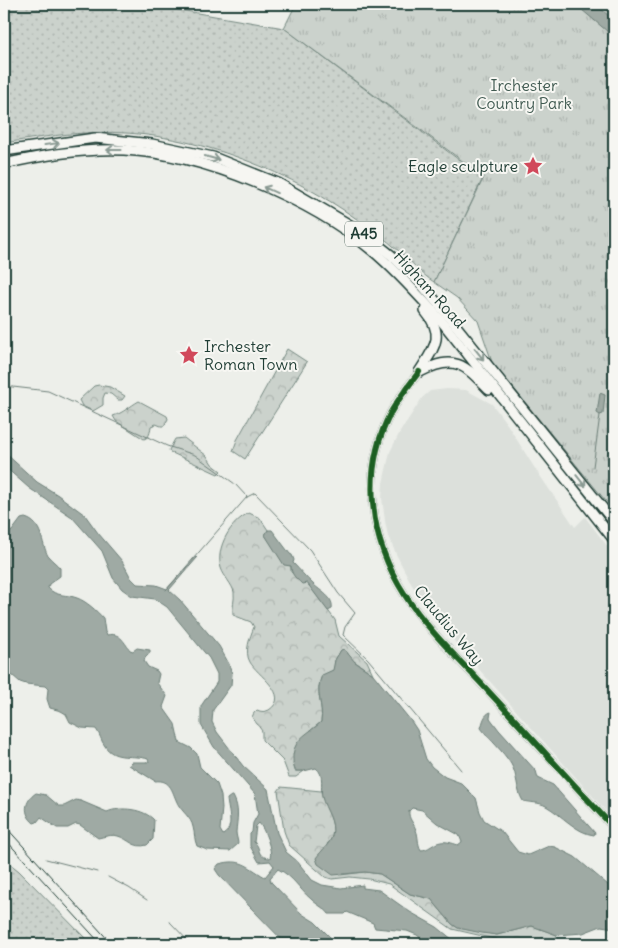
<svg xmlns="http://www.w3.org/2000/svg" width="618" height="948" font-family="Delius,sans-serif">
  <defs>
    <pattern id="grass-dots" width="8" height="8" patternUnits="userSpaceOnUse" patternTransform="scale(1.25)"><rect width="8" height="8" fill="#cbd2cc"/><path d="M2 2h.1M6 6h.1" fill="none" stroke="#aeb5b0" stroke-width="1.8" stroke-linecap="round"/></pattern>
    <pattern id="forest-crowns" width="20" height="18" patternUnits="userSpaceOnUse" patternTransform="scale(1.25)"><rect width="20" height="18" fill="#cbd2cc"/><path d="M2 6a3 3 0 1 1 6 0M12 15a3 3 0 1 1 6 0" fill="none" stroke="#aeb5b0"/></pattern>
    <pattern id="park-tufts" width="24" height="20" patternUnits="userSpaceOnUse" patternTransform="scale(1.25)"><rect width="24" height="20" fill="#cbd2cc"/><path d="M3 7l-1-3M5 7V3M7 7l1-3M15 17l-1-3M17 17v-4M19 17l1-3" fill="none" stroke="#aeb5b0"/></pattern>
  </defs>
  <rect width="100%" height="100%" fill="#edefea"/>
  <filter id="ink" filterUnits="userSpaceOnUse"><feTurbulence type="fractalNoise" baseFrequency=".02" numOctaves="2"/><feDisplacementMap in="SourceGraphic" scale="10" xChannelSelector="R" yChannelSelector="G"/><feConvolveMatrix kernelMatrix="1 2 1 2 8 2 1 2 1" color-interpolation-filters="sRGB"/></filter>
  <g filter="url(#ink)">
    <!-- built -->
    <path fill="#dce0db" d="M447,389L466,390L492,404L507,424L534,467L575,527L585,517L614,555V820L459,647L412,585L397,556L388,536L385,521L382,498L383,483L390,452L400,432L422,398L430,391Z"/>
    <!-- grass -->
    <g fill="url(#grass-dots)" stroke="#758880">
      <path d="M4,4H145L284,28L483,178L434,282C421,274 412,262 400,252C385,238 368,227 351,215C278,165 177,127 87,133C59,134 31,139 4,143Z"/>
      <path d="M4,859L19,871L91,944H4Z"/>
    </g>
    <!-- forest -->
    <g fill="url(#forest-crowns)" stroke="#758880">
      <path d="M287,349L307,362L245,459L233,451L237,440Z"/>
      <path d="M99,385L110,387L125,396L122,400H118L111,394L105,393L103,398V405L93,411L82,406L79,400L94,386Z"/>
      <path d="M139,401L167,416L168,419L164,426H161L156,424L151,426C150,432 150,437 144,439L116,421L113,416C123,413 130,406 139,401Z"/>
      <path d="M184,438L207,456L212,464L221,471L218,474L170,452L169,450L175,439Z"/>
      <path d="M249,513L260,518L268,530L265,535L287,565L291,566V572L307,583L315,593L335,620L339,636L367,661L373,674L351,659L347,652L341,650L335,660L334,670L322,676C314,694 324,704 321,722L311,730L293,763L295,771H304L296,777H289L283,761L262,740V731L252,717L254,713L257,710C261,712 265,712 269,710C292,695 256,674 250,662C244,652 250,637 254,627L251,622L233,615C232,607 235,600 234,592C232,584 224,577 221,568C215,548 231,521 249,513Z"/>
      <path d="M281,787L321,791C323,807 343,830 327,844L340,875L365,872L380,874L410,894L431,899L452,924L458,928L497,935L532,926L557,935L555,941L517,944L452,929L389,884L369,879L350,877L332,879L325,877L289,845L284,831L278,791Z"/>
    </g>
    <!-- park -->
    <path fill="url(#park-tufts)" stroke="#758880" d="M296,4H614V511L492,362L478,321L457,298L434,282L484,177L284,28Z"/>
    <!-- water -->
    <g fill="#9faaa4" stroke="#6c7e77" fill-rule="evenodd">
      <path d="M575,4C596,4 600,6 614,22V37Z"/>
      <path d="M600,393L605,395L603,414L600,415L597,413Z"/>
      <path d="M4,452L37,482L58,495L85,515L98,533L122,561L131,578L137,584L156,585L167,589L196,557L197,558L169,590L180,600L219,646L229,664L232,674L231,685L213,710L212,722L217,732L243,766L268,789L277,833L286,852L297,861L312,880L322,885L341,888L363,885V888L379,890L410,912L437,927L458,944H428L417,935L407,931L375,928L373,923L347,912L345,914H329C326,909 317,905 311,899C298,888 294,877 278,869L270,878L271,882L302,914L315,922L334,941L341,944H286L219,875L215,869L219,864C242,858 246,866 265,877L274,866L270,861L259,862L250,846V834L252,832L253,823L258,814L255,794L214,747L201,725V706L217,682V674L209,658L167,607L155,599L132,596L122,589L113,578L102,551L72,517L29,488L4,466ZM259,823C264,828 273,851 270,858C255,857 262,848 254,842L256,826Z"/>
      <path d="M25,518C43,523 41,543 48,556C51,560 57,564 60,568V576L49,584L48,588C56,597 67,594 77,598C86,601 97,611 103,618L105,632L107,635C120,632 123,641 130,650L133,651L137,648L150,650V653L145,658L144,661L148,667L157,671L159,674L157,683L167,696L163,707L175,724L179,742L191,748L197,754L200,767L217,784L221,796L222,808L220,830L223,835C235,827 228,812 227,799L231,796H233C240,809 237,819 236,832C236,836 238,840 238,844L230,851L207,850L197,846C194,839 195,834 193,827C191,817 182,812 178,804C172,793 172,779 155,781L129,765L132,762H149L148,759C134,754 114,761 105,746C101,741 100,734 96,729L82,728L70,722L66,714L61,711L50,708L47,699L48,689L45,686L26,684L20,682L4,668V535L12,531L21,519Z"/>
      <path d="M268,530H272L290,554L292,555L294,560L293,563C300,570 306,578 313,584C321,592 334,597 332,609L328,611L307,583L302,584C296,578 291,575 291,566L284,565L265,535Z"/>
      <path d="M344,649L355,662L373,674L411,721L417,730L426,759L432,767L445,777L461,783L476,798L480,812L484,820L502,832L518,852L528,855L549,846L555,847L575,857L614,890V928L601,926L583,933L557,935L532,926L497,935L482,933L458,928L452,924L431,899L410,894L380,874L365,872L333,875L318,864L316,858C321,851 330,844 332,836C336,821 325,810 322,797C320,788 325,774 316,768L304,771H296C293,766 293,762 293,755C295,737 310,733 321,722C324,704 314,694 322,675L333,670L335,660L341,650ZM412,808L422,810L437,823L459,835L462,842L458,845C452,843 446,841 441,842C433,843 429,850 421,850C417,843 419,837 416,830C414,823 408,819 409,811Z"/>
      <path d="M491,712L490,718L499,730L536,771L538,778L553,785L595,833L594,835C576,833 562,815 546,806C539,802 531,803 523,801C516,790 518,776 511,764C503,751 490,740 481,728C483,722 484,714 491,712Z"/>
      <path d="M36,793L46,795L59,806H64L76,800L81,801L107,812C121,806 144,809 154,820L153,839L147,845C134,849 129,839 118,836C112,834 103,837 98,838L80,825L76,824L68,828H57L41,817L37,822L34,823C23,814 24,801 36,793Z"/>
    </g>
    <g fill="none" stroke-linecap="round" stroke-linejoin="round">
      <!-- stream -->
      <g stroke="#6c7e77" stroke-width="1">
        <path d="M4,386L48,391L167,446L195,455L235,484L247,497"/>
        <path d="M593,467L600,415"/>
        <path d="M166,590L247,497L255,493L310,550L338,593L355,613L345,627L343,635L368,659L461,770"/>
        <path d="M46,859L97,872"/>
        <path d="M108,877L129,888L147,900"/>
        <path d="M170,922L191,944"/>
      </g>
      <defs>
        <path id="minor" d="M419,372C409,385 399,398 391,412C360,472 370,541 405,595C428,631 461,661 489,692C531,737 572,783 614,828"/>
        <g id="highway">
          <path d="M4,151L95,138L152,144L213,157L278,183L362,232L391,255L421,284L445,312L614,522"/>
          <path d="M4,164C43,155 83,148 124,150C205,154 310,199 373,251C397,271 418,295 439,318L614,540"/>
          <path d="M419,372C434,348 446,336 425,311"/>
          <path d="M420,372C455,354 464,364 489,390"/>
        </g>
      </defs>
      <!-- minor casing -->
      <use href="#minor" stroke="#1f3d34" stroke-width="9"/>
      <!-- highway casing -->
      <use href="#highway" stroke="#1f3d34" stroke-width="12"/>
      <!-- minor -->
      <use href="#minor" stroke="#f6f6f2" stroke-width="5.5"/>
      <!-- highway -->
      <use href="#highway" stroke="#f6f6f2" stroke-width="9"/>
      <!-- rail -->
      <g stroke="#1f3d34" stroke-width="1">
        <path d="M4,825L112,944"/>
        <path d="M4,838L101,944"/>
      </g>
      <defs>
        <path id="cycleway" d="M419,372C409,385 399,398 391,412C360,472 370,541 405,595C428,631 461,661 489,692C531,737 572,783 614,828"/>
      </defs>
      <!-- cycleway casing -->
      <use href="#cycleway" stroke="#f6f6f2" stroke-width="9"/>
      <!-- cycleway -->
      <use href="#cycleway" stroke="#1b5e20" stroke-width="6"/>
    </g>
    <!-- one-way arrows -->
    <defs><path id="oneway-shaft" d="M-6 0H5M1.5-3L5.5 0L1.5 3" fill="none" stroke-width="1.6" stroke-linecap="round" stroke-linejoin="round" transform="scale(1.25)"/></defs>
    <g stroke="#8a9a93">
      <use href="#oneway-shaft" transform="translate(52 144) rotate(-8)"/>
      <use href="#oneway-shaft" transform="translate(114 150) rotate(-180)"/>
      <use href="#oneway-shaft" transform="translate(212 158) rotate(16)"/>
      <use href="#oneway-shaft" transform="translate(270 190) rotate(-156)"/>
      <use href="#oneway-shaft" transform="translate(479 354) rotate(52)"/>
      <use href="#oneway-shaft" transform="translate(581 481) rotate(51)"/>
    </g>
  </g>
  <!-- icons -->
  <defs>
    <symbol id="sight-bare" viewBox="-9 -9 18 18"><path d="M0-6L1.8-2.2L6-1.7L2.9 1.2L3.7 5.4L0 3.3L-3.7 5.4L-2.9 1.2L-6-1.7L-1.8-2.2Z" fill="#d1495b" stroke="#f6f6f2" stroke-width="2.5" paint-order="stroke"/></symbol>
  </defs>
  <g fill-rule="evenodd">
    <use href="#sight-bare" x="519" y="152" width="28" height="28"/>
    <use href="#sight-bare" x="175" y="341" width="28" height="28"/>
  </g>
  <g text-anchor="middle" stroke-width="4" stroke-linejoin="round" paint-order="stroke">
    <!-- shield labels -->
    <rect fill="#f6f6f2" stroke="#60746d" stroke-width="1" x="345" y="221.5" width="38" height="25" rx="4"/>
    <g font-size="15" font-weight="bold" fill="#1f3d34">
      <text x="364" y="239">A45</text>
    </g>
    <!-- park labels -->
    <g font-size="16" fill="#415b52" stroke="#f6f6f2">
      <text x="524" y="91">Irchester<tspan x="524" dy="18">Country Park</tspan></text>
    </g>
    <!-- poi labels -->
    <g font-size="16" fill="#1f3d34" stroke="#f6f6f2" text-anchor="end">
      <text x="518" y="172">Eagle sculpture</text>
      <text x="204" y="352" text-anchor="start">Irchester<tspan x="204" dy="18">Roman Town</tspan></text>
    </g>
    <!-- street labels -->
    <g font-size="16" fill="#1f3d34" stroke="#f6f6f2">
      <text transform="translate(430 289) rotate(48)" y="6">Higham Road</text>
      <text transform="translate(449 625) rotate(50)" y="6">Claudius Way</text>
    </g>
  </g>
  <!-- margin -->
  <rect width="618" height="948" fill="none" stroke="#f6f6f2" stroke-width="20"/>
  <rect x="10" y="10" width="598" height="928" fill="none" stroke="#1f3d34" stroke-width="2" filter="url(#ink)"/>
</svg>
